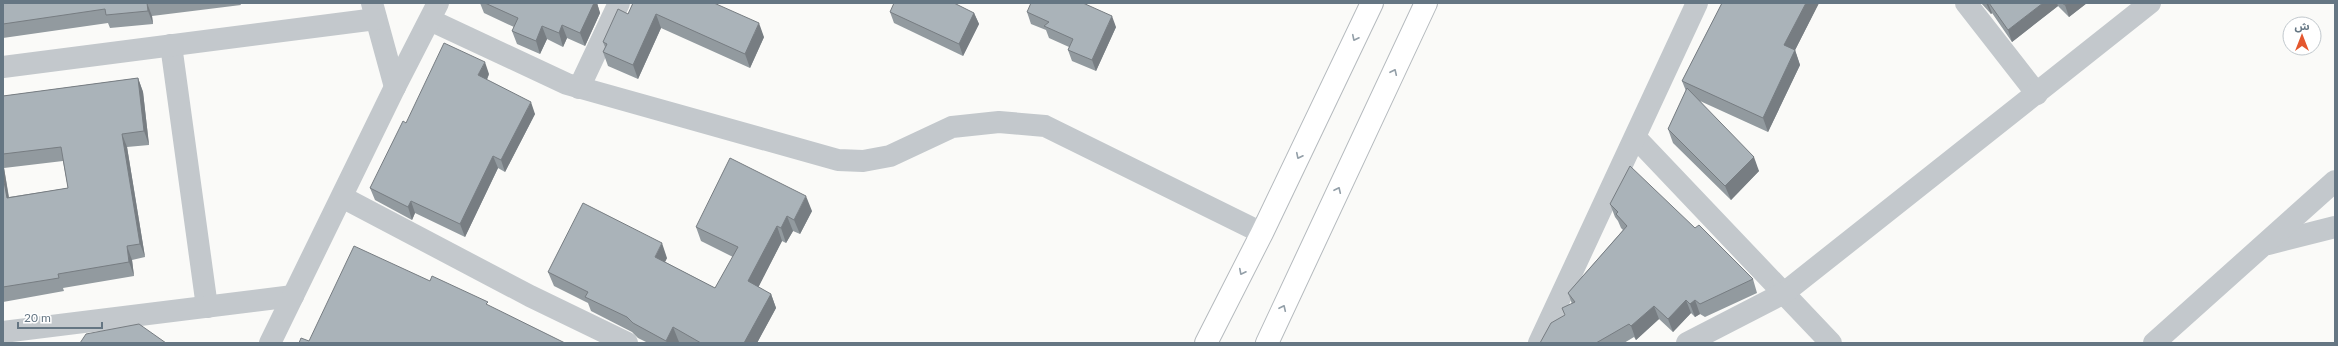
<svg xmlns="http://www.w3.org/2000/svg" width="2338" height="346" font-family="Lato,'Noto Sans Arabic',sans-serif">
  <rect width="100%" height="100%" fill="#fafaf8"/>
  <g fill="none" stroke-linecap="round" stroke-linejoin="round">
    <defs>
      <g id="primary">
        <path d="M1206,343L1262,233L1372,3"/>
        <path d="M1267,343L1426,3"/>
      </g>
    </defs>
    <!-- primary casing -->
    <use href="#primary" stroke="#b5babe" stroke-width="24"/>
    <!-- minor -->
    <g stroke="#c3c8cc" stroke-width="22">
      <path d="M372,3L395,87"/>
      <path d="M1966,3L2037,94"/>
      <path d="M430,20L567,84L838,160L863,161L890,156L952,127L999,122L1045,126L1262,233"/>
      <path d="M171,45L207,307"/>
      <path d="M3,67L376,19"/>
      <path d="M579,88L619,3"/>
      <path d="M1636,138L1831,343"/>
      <path d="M342,197L530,296L627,343"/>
      <path d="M2268,244L2335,227"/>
      <path d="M3,332L293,296"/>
      <path d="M270,343L395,87L438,3"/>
      <path d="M1539,343L1697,3"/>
      <path d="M1687,343L1784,293L2150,3"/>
      <path d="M2154,343L2335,181"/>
    </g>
    <!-- primary -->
    <use href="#primary" stroke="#fff" stroke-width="22"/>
  </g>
  <!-- wall -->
  <g fill="#929a9f" fill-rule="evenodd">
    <path d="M3,3H240L241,5L152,16L153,24L110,28L108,23L3,38Z"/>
    <path d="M480,3H597L600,13L585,46L567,38L563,47L547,39L540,54L517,44L512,31L514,27L484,13Z"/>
    <path d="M633,3L764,37L750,68L661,28L638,79L608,66L603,52L605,47L603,42L628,14Z"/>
    <path d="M1722,3H1819L1795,50L1800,65L1768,132L1700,101L1759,171L1731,200L1673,143L1668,129L1686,91L1682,81Z"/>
    <path d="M1981,3H2087L2069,17L2058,6L2012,42L1992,13L1991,14Z"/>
    <path d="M890,12L974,13L979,24L963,56L894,23Z"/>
    <path d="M1027,12L1116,27L1096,71L1072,61L1068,50L1069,47L1049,38L1046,30L1031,24Z"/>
    <path d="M489,74L487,80L535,114L505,172L498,168L465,237L415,213L412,220L375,200L370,188L406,123Z"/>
    <path d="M138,78L143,92L149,145L127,147L145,257L132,260L134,276L63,288L64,291L3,302V96ZM63,161L68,188L9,197L4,168Z"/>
    <path d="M1610,204L1695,228L1753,279L1757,293L1705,317L1700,314L1695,317L1691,313L1673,332L1659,319L1636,340L1634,337L1624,343H1540L1565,315L1572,304L1568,293L1623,230L1621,228L1618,221L1615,217Z"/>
    <path d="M812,211L800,234L793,231L786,243L782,241L758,287L771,294L776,308L757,343H681L679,342L678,343H648L638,338L632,332L591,311L588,303L554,286L548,272L667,258L665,262L715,288L733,257L701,241L696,227Z"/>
  </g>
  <!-- shaded-wall -->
  <g fill="#777d82">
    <path d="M147,3L152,16L153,24L148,11Z"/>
    <path d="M594,3H597L600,13L585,46L580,33Z"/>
    <path d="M1806,3H1819L1790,60L1784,45Z"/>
    <path d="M1986,3H1988L1992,13L1991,14Z"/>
    <path d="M2043,3H2057L2058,6L2012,42L2008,30Z"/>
    <path d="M2068,3H2087L2069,17L2065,5Z"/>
    <path d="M974,13L979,24L963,56L959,44Z"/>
    <path d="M656,14L661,28L638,79L633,65Z"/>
    <path d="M1112,16L1116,27L1096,71L1092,60Z"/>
    <path d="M759,23L764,37L750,68L745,54Z"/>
    <path d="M562,25L567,38L563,47L559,33Z"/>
    <path d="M542,26L547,39L540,54L536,41Z"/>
    <path d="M1795,50L1800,65L1768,132L1763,118Z"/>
    <path d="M485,62L489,74L483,88L478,75Z"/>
    <path d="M138,78L143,92L149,145L144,131Z"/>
    <path d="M531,102L535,114L505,172L501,160Z"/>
    <path d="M122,134L127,147L145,257L140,244Z"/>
    <path d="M493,156L498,168L465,237L460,224Z"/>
    <path d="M1754,157L1759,171L1731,200L1725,186Z"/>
    <path d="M3,164L4,168L11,212L7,198L3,176Z"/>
    <path d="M806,196L812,211L800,234L794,220Z"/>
    <path d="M411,201L415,213L412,220L408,207Z"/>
    <path d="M787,216L793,231L786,243L781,228Z"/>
    <path d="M777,226L782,241L754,296L748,281Z"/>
    <path d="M662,243L667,258L660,271L655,257Z"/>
    <path d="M127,246L132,260L134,276L129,262Z"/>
    <path d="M771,294L776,308L757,343H744Z"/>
    <path d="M1686,300L1691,313L1673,332L1668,319Z"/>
    <path d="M1695,300L1700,314L1695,317L1690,304Z"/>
    <path d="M1654,306L1659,319L1636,340L1631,326Z"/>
    <path d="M673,327L679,342L678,343H667L666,341Z"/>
  </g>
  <!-- building -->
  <g fill="#aab3b9" stroke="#777d82">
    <path d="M3,3H147L148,11L106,15L105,9L3,24Z"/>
    <path d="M485,3H594L580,33L562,25L559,33L542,26L536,41L512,31L518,18Z"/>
    <path d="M633,3H714L759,23L745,54L656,14L633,65L603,52L607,44L603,42L618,9L628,14Z"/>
    <path d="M894,3H954L974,13L959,44L890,12Z"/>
    <path d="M1031,3H1083L1112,16L1092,60L1068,50L1073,39L1044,26L1049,22L1027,12Z"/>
    <path d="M1722,3H1806L1784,45L1795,50L1763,118L1682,81Z"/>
    <path d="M1989,3H2043L2008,30Z"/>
    <path d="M2062,3H2068L2065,5Z"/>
    <path d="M444,43L485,62L478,75L531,102L501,160L493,156L460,224L411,201L408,207L370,188L403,121L406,123Z"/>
    <path d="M138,78L144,131L122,134L140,244L127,246L129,262L58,274L59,278L3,287V176L7,198L68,188L61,147L3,154V96Z"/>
    <path d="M1687,88L1754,157L1725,186L1668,129Z"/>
    <path d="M730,158L806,196L794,220L787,216L781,228L777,226L748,281L771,294L744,343H701L673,327L666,341L633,323L627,317L585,297L588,292L548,272L583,203L662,243L655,257L715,288L738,247L696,227Z"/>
    <path d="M1630,166L1695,228L1699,225L1753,279L1700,304L1695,300L1690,304L1686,300L1668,319L1654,306L1631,326L1629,324L1596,343H1540L1551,323L1565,315L1562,308L1575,302L1568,293L1627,226L1616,214L1618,212L1610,204Z"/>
    <path d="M354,246L430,281L432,276L488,302L486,304L565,343H299L301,338L309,341Z"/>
    <path d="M139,324L166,343H80L86,334Z"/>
  </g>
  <!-- one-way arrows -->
  <defs><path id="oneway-chevron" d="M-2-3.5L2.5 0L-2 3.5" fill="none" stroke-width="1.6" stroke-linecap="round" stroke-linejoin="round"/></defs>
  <g stroke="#939fa8">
    <use href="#oneway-chevron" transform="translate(1355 38) rotate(116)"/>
    <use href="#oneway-chevron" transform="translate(1394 72) rotate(-65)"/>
    <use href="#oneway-chevron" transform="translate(1299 156) rotate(116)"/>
    <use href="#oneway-chevron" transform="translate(1338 190) rotate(-65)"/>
    <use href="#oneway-chevron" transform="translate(1242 272) rotate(117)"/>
    <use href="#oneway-chevron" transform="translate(1283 308) rotate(-65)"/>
  </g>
  <!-- border -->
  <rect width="2338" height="346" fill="none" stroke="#657683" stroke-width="8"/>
  <!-- north arrow -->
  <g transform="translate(2302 36)"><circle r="19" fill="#ffffff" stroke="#c1c8cd"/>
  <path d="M0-3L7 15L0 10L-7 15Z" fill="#e4572e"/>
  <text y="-6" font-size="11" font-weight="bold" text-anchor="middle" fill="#657683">ش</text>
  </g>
  <!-- scale -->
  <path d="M18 322v6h84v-6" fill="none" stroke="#657683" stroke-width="2"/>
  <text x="24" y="322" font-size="12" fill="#657683" stroke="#ffffff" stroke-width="3" paint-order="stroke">20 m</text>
</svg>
